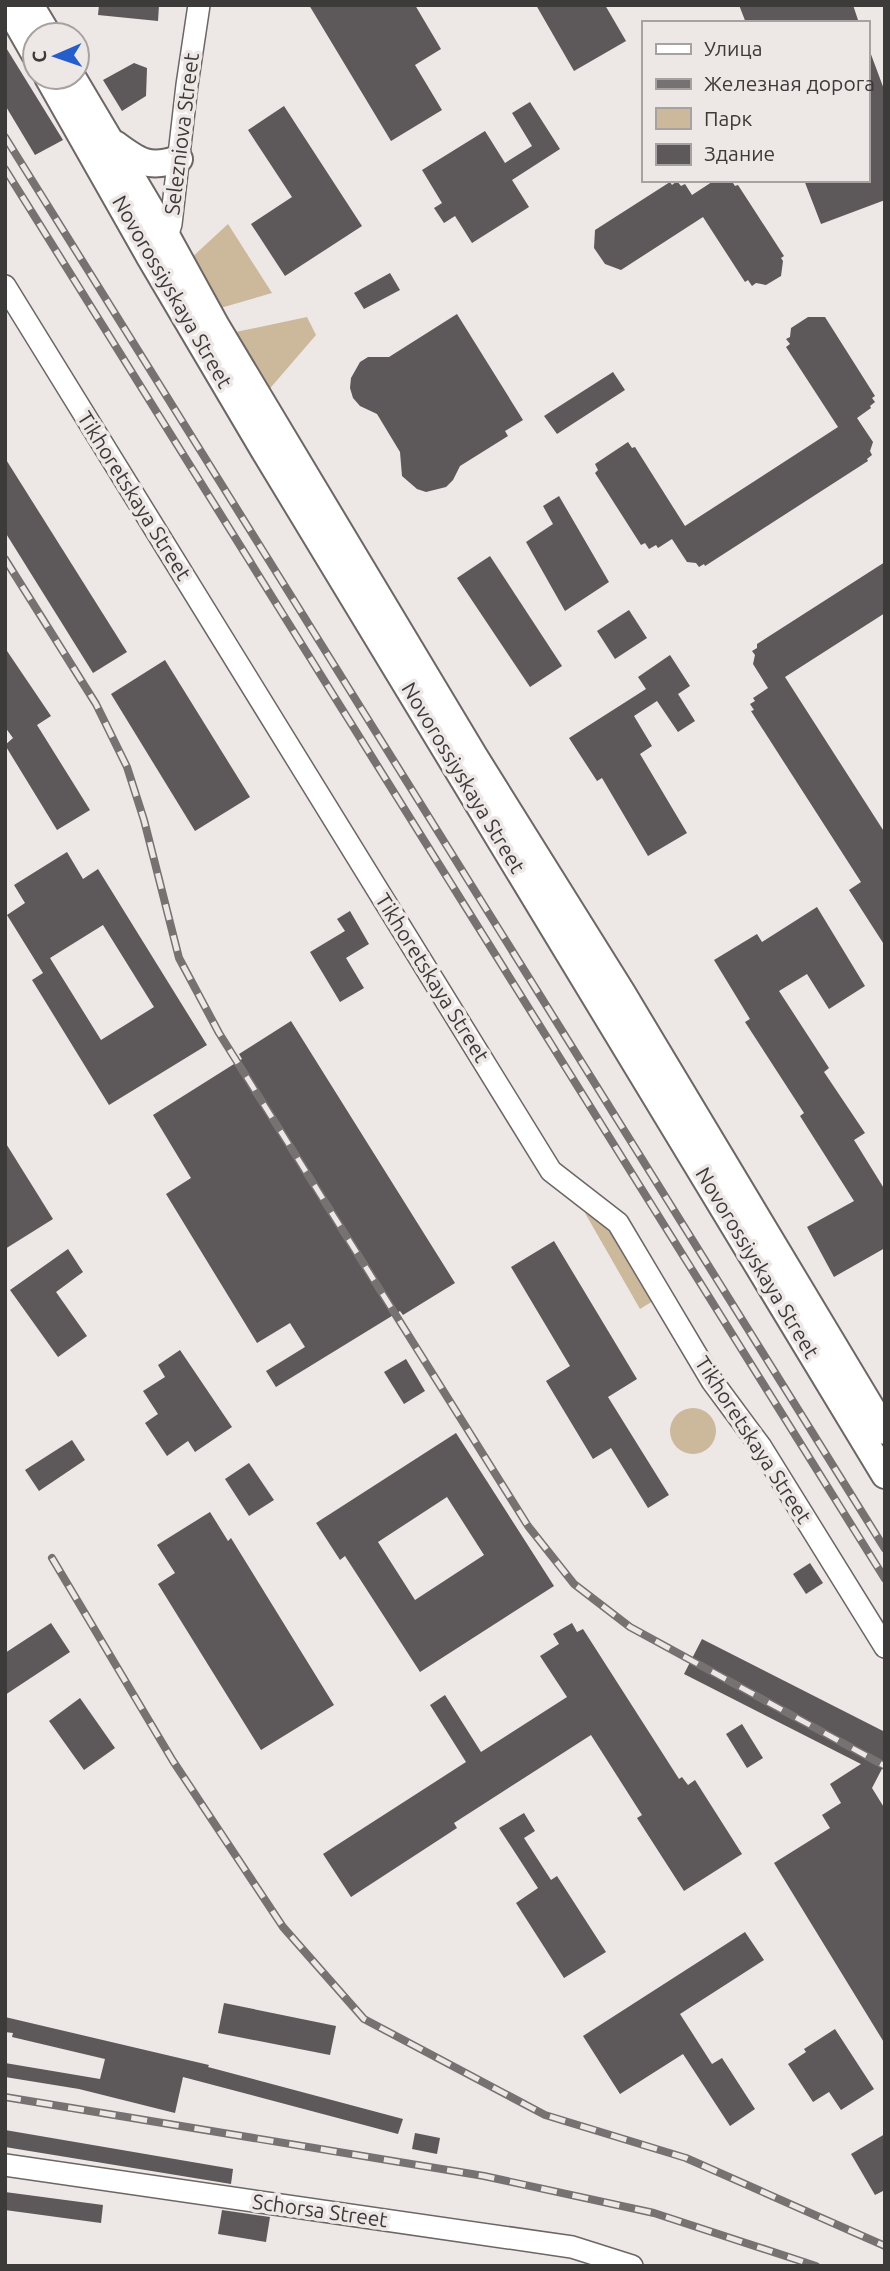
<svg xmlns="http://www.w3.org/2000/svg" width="890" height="2271" font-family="Ubuntu,sans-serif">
  <rect width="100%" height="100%" fill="#ede7e6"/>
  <!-- green -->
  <g fill="#ccb99b">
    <path d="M228,224L272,293L217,309L189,260Z"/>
    <path d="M307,317L316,335L266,393L231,333Z"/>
    <path d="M585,1213L607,1224L653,1301L640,1309Z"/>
    <circle cx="693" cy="1431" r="23"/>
  </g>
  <!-- building -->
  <g fill="#5d5859" fill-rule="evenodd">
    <path d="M99,5H159L158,21L98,15Z"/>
    <path d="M309,5H415L441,49L415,65L442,110L391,141Z"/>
    <path d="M536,5H605L626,41L574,71Z"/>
    <path d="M739,5H853L859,23H746Z"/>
    <path d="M5,46L63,140L35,155L5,105Z"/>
    <path d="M869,49L885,92V200L821,224L804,180H867Z"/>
    <path d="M134,63L147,68L146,96L122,111L103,80Z"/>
    <path d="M530,102L560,149L512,180L529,207L472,243L455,216L444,223L434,208L442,203L422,170L485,131L505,163L532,146L512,113Z"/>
    <path d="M284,106L362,226L285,276L251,224L292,197L248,130Z"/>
    <path d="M715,180H731L735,186L738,185L784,256L781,258L783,261L781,276L766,285L756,283L752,286L748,280L745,282L703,217L621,270L605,264L594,248L595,230L670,182L672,185L677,181L681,186L685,184L692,195Z"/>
    <path d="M390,273L400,290L364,309L354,293Z"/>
    <path d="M457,314L523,420L505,431L508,436L460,466L453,480L446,487L426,492L417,489L402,476L400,452L377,414L360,406L353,398L350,388L351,378L360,362L368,357H389Z"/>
    <path d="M808,317H825L875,396L872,398L875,402L870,406L871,408L857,418L873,442L870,451L872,455L867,459L868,461L705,566L704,564L699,567L696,563L687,562L672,539L658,548L656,545L649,549L645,543L641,545L595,473L598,470L595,464L628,442L632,448L635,447L685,526L838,427L786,347L790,344L786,339L790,337L791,328Z"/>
    <path d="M613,372L625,390L557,434L544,416Z"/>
    <path d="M5,458L127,652L93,673L5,532Z"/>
    <path d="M559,496L609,582L565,611L526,542L553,524L543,506Z"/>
    <path d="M490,556L562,666L530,687L457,578Z"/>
    <path d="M885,562V613L785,677L885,833V946L849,890L861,882L751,711L754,710L750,704L755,701L753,698L768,688L753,664L755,655L752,651L757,648V644Z"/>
    <path d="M629,610L647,638L615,659L597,631Z"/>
    <path d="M5,648L51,716L37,725L90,810L57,830L5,745L13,738L5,727Z"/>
    <path d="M670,655L690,686L678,694L695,721L678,732L657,701L634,716L652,746L640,754L687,833L648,856L602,778L597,781L569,738L646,689L638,677Z"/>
    <path d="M165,660L250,797L195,831L111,694Z"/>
    <path d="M67,852L83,879L98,869L207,1045L109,1105L32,980L43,973L7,915L25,903L14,885ZM103,925L154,1007L101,1040L50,958Z"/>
    <path d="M817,907L865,986L829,1009L807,974L779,991L829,1068L824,1072L865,1133L854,1140L885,1190V1248L834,1277L807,1227L854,1201L800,1116L804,1113L745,1022L750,1019L714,960L757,934L762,942Z"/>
    <path d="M350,911L369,944L346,958L364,988L340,1002L310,952L345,931L337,919Z"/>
    <path d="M291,1021L455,1283L403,1315L400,1311L276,1387L266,1371L305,1347L290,1323L257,1343L166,1194L191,1178L153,1115L242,1059L239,1054Z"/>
    <path d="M5,1142L53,1219L5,1249Z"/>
    <path d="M554,1241L637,1379L608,1397L669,1495L648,1508L611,1448L593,1459L546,1381L570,1366L511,1267Z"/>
    <path d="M68,1249L83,1272L56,1292L87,1336L58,1357L10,1290Z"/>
    <path d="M180,1350L232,1427L195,1452L188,1441L167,1456L145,1423L158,1414L143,1391L165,1377L158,1365Z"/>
    <path d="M406,1359L425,1391L404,1404L384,1372Z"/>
    <path d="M456,1433L554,1586L420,1672L345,1556L340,1560L316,1523ZM447,1497L484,1555L415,1600L378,1542Z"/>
    <path d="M72,1440L85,1460L39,1491L25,1470Z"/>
    <path d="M249,1463L274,1500L249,1516L225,1479Z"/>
    <path d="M210,1512L228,1541L231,1538L334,1705L261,1750L158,1584L175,1573L157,1545Z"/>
    <path d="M810,1563L823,1583L806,1594L793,1574Z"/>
    <path d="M51,1623L70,1652L5,1695V1653Z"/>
    <path d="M572,1623L577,1632L583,1629L679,1779L682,1777L688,1785L695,1780L742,1854L684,1891L637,1818L642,1815L591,1735L454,1823L457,1828L351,1897L323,1854L466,1762L430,1705L445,1695L481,1752L567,1697L540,1656L559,1644L553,1634Z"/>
    <path d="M702,1639L885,1732V1763L872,1788L885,1809V2044L774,1863L830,1828L822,1815L841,1803L830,1784L861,1764L684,1674Z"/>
    <path d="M80,1698L115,1748L84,1770L49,1721Z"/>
    <path d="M742,1724L763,1758L747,1768L726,1734Z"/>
    <path d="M524,1813L535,1831L524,1838L551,1880L557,1876L606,1952L564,1978L516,1903L538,1888L499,1828Z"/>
    <path d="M745,1932L764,1960L680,2014L712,2064L722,2058L755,2109L730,2126L683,2054L620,2094L583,2036Z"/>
    <path d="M224,2003L336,2026L330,2055L218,2033Z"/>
    <path d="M5,2017L209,2065L208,2067L403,2119L398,2134L183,2077L175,2113L79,2089L5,2077V2063L100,2079L105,2059L12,2037L13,2033L5,2032Z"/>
    <path d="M835,2029L874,2089L841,2110L829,2092L813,2102L788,2064L806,2052L804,2049Z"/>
    <path d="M5,2130L233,2169L231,2184L5,2147Z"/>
    <path d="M415,2133L440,2138L437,2154L412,2149Z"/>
    <path d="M885,2134V2190L875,2195L851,2154Z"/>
    <path d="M5,2192L103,2205L101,2223L5,2210Z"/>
    <path d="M222,2210L270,2217L266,2242L218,2234Z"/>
  </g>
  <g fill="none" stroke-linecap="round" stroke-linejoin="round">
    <defs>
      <g id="minor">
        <path d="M161,244L167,237L171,224L187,85L199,5"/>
        <path d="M5,286L551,1171L618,1223L712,1381L761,1447L885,1647"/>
        <path d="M5,2165L572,2247L632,2266"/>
      </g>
      <g id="major">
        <path d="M7,5L35,54"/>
        <path d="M30,5L48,35"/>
        <path d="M48,77L150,257L264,450L885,1475"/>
        <path d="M72,77L167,237L216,326L474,756L622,993L885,1431"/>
        <path d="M115,144C139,162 149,169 179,159"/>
      </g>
    </defs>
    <!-- minor casing -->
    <use href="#minor" stroke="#6c6665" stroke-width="24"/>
    <!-- major casing -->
    <use href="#major" stroke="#6c6665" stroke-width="30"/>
    <!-- minor -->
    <use href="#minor" stroke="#fff" stroke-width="21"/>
    <!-- major -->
    <use href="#major" stroke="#fff" stroke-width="26"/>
    <defs>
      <g id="rail">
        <path d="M5,137L885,1549"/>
        <path d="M5,169L885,1579"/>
        <path d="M5,559L96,704L127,767L144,820L179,958L219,1033L528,1526L574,1584L630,1627L885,1766"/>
        <path d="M52,1558L173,1761L283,1927L364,2019L545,2115L686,2158L885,2246"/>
        <path d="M5,2097L484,2176L654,2213L816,2266"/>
      </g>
    </defs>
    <!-- rail casing -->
    <use href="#rail" stroke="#767272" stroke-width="8"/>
    <!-- rail -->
    <use href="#rail" stroke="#ede7e6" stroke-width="5" stroke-dasharray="16" stroke-linecap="butt"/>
  </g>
  <g text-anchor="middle" stroke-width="7" stroke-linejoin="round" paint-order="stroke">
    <!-- street labels -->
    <g font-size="21" fill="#3d3a3a" stroke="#ede7e6">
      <text transform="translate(182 134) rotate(-83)" y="7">Selezniova Street</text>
      <text transform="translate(172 292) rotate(60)" y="7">Novorossiyskaya Street</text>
      <text transform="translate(134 496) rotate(58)" y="7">Tikhoretskaya Street</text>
      <text transform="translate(463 778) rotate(59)" y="7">Novorossiyskaya Street</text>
      <text transform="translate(432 978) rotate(58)" y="7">Tikhoretskaya Street</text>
      <text transform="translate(757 1263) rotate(59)" y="7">Novorossiyskaya Street</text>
      <text transform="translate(753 1440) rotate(57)" y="7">Tikhoretskaya Street</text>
      <text transform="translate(320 2211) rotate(8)" y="7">Schorsa Street</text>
    </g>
  </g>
  <!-- border -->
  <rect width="890" height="2271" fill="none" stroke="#3d3a3a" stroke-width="14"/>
  <!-- legend -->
  <rect x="642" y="21" width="228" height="161" fill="#ede7e6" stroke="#a7a2a1" stroke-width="2"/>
  <rect x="656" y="44" width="35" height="10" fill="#ffffff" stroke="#a7a2a1" stroke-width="2"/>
  <text x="704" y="56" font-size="21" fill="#3d3a3a">Улица</text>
  <rect x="656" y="79" width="35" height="10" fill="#767272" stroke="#a7a2a1" stroke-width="2"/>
  <text x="704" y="91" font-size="21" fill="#3d3a3a">Железная дорога</text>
  <rect x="656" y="108" width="35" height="21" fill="#ccb99b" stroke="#a7a2a1" stroke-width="2"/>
  <text x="704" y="126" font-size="21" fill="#3d3a3a">Парк</text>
  <rect x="656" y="144" width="35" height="21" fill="#5d5859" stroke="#a7a2a1" stroke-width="2"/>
  <text x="704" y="161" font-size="21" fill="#3d3a3a">Здание</text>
  <!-- north arrow -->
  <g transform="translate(56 56) rotate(268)"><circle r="33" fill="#ede7e6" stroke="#a7a2a1" stroke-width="2"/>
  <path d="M0-5L12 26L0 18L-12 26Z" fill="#255ecb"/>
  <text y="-10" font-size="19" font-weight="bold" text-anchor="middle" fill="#3d3a3a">С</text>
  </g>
</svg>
